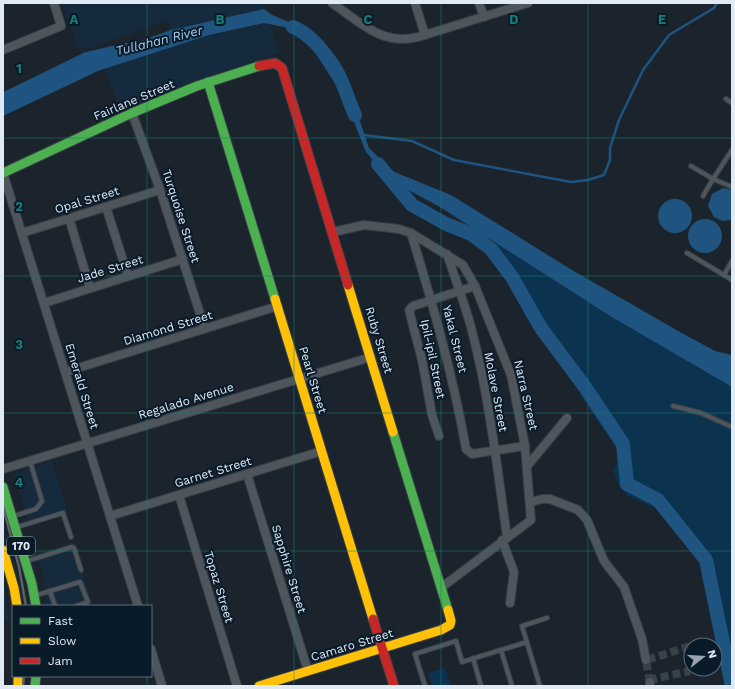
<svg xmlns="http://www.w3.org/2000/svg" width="735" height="689" font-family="'Work Sans',sans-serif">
  <rect width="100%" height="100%" fill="#1b242c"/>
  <!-- built -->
  <g fill="#152b3d">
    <path d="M62,3H266L264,9L171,30L169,20L90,48L78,47Z"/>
    <path d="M267,19L280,53L205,78L121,111L103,66L211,31Z"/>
    <path d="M52,461L67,511L28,521L15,476L16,473Z"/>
    <path d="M75,542L92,606H45L46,588L37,553Z"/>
    <path d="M3,581L4,585L9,621H3Z"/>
  </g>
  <!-- green -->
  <g fill="#0b334f">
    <path d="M495,242L610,316L732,387V686L706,560L680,537L661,511L628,496L619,486L613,469L623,455C602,428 582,401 567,369L495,263Z"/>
    <path d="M445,668L451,686H432L428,673Z"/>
  </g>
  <!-- water -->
  <g fill="#1e547f">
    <path d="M264,9L272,15L301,27L358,115L369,148L392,171L451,195L572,270L680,332L715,351L732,355V387L610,316L440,207L388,179L366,152L352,117L351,108L316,54L298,30L264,23L209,35L98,71L3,116V98L74,69L88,60L171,30Z"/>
    <path d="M723,188L732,190V220L722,221L714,217L708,206L712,194Z"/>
    <circle cx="675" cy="216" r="17"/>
    <circle cx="705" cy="236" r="17"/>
  </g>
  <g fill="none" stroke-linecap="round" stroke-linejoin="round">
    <!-- stream -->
    <path stroke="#1e547f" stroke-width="2.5" d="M364,135L412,141L454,160L571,182L588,180L604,175L610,160V148L619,120L643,70L669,35L714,8L717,3"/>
    <!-- river -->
    <g stroke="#1e547f" stroke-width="14">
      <path d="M293,27C310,34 326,54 336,70C343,81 349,102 355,115"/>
      <path d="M3,100L87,59L125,50"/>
      <path d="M378,164L412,205L446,224L471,234L491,249L512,277L541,328L585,387L623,444L627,484L658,500L706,560L732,686"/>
    </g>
    <!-- street-tunnel -->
    <g stroke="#38424a" stroke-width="8" stroke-dasharray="8 4" stroke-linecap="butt">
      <path d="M695,645L705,642"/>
      <path d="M649,680L690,671"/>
      <path d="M650,682L646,660L691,646"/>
    </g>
    <defs>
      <g id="lane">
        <path d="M726,99L732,103"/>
        <path d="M732,150L713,179L732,187"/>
        <path d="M691,166L713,179L703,196"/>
        <path d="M687,253L724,275"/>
        <path d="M732,261L724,275L732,280"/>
        <path d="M673,406L701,413L732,427"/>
        <path d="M14,516L36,509L42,501L30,461"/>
        <path d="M17,527L63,513L71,537"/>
        <path d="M27,561L72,547L74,548L81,570"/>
        <path d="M50,591L55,606"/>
        <path d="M37,595L80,582L88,602L76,606"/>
        <path d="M501,650L512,686"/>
        <path d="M473,658L481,686"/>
        <path d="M425,686L415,654L456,641L462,662L527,642"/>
        <path d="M540,686L522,626L547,618"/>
      </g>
      <g id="street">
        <path d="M332,3C360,22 382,46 418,37L528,3"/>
        <path d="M415,3L425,35"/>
        <path d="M479,3L484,17"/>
        <path d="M3,50L61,26L54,3"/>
        <path d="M132,113L160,190L205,329"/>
        <path d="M3,173L138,606"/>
        <path d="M106,207L128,276"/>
        <path d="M69,218L90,288"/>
        <path d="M333,232L364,225L399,229L411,233L463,265L475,286L511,375L525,446L531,520L442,587"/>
        <path d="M22,233L160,190"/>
        <path d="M411,233C433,305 453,375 466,449L472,454L525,446"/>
        <path d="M447,254C455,278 464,302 471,327C489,395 497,467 507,537"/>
        <path d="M44,303L183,259"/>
        <path d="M65,372L278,306"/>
        <path d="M439,436L432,415L422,360L409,310L413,306L475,286"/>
        <path d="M528,465L567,418"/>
        <path d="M3,469L371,357"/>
        <path d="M247,474L308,671"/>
        <path d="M179,495L237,686"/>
        <path d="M531,502L542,499H550L578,510L587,520L604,561L624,587L642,639L646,660"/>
        <path d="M110,516L322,451"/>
        <path d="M502,540L514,572L510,603"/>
        <path d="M151,649L162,686"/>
        <path d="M650,686V682"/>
      </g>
      <g id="fast">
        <path d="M208,82L275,299"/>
        <path d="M3,173L132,113L197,86L259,66"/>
        <path d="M393,432L448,610"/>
        <path d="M3,487L32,584L36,606"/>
        <path d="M35,686L36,676"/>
      </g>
      <g id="slow">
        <path d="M348,285L393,432"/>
        <path d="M275,299L373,619"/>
        <path d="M3,550L14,588L17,606"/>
        <path d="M18,676V686"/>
        <path d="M259,686L441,630L450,625L451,621L448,610"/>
      </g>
      <g id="jam">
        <path d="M259,66L275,63L282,68L348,285"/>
        <path d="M373,619L394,686"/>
      </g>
    </defs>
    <!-- lane casing -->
    <use href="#lane" stroke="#363e45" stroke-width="6"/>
    <!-- street casing -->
    <use href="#street" stroke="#363e45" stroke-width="10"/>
    <!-- fast casing -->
    <use href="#fast" stroke="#363e45" stroke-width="11"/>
    <!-- slow casing -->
    <use href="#slow" stroke="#363e45" stroke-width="11"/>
    <!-- jam casing -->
    <use href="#jam" stroke="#363e45" stroke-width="11"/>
    <!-- lane -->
    <use href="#lane" stroke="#4e555c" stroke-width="4"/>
    <!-- street -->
    <use href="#street" stroke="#4e555c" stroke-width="8"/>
    <!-- fast -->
    <use href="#fast" stroke="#4caf50" stroke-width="9"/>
    <!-- slow -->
    <use href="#slow" stroke="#ffc107" stroke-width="9"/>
    <!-- jam -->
    <use href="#jam" stroke="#c62828" stroke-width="9"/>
    <!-- rail -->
    <g stroke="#5b6167" stroke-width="2.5">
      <path d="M3,507L19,567L26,606"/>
      <path d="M23,686L24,676"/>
    </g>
  </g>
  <!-- grid -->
  <path fill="none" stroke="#197c75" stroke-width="1" stroke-opacity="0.55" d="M147,3V606M294,3V686M441,3V686M588,3V686M3,138H732M3,276H732M3,413H732M3,551H732M147,676V686"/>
  <g text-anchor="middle" stroke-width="4" stroke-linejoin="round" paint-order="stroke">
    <!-- shield labels -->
    <rect fill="#091b29" stroke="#9facb8" stroke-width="1" x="7" y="537" width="28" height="18" rx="3"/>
    <g font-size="11" font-weight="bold" fill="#dfeaf5">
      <text x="21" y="550">170</text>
    </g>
    <!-- street labels -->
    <g font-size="12" fill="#dfeaf5" stroke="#091b29">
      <text transform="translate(134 100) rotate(-23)" y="4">Fairlane Street</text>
      <text transform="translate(87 200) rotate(-17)" y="4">Opal Street</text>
      <text transform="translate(181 216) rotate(72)" y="4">Turquoise Street</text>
      <text transform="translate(110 269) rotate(-17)" y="4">Jade Street</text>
      <text transform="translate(168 328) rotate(-17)" y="4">Diamond Street</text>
      <text transform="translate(455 339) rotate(76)" y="4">Yakal Street</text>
      <text transform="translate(379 340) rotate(73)" y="4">Ruby Street</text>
      <text transform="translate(433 359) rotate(78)" y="4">Ipil-ipil Street</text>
      <text transform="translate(313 380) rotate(73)" y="4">Pearl Street</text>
      <text transform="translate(82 386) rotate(73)" y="4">Emerald Street</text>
      <text transform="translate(496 392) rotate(79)" y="4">Molave Street</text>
      <text transform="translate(526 395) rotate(77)" y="4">Narra Street</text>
      <text transform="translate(186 401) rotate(-17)" y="4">Regalado Avenue</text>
      <text transform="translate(213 472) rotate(-17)" y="4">Garnet Street</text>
      <text transform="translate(289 569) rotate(73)" y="4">Sapphire Street</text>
      <text transform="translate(219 587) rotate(73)" y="4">Topaz Street</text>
      <text transform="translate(352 645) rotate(-17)" y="4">Camaro Street</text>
    </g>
    <!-- water labels -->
    <g font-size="13" font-style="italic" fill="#a9cded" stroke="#091b29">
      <text transform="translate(159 40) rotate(-14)" y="5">Tullahan River</text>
    </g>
  </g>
  <g font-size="13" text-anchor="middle" font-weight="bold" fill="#197c75" stroke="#091b29" stroke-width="4" stroke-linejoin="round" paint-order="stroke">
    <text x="74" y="24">A</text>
    <text x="220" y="24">B</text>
    <text x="368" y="24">C</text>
    <text x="514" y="24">D</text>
    <text x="662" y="24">E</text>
    <text x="19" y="73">1</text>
    <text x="19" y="211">2</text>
    <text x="19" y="349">3</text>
    <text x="19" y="487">4</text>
  </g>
  <!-- border -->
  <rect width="735" height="689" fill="none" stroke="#dfeaf5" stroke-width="8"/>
  <!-- legend -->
  <rect x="12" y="605" width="140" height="72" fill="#091b29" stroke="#5f6e7b"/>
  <rect x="20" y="618" width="20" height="6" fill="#4caf50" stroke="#5f6e7b"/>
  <text x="48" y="625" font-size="12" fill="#dfeaf5">Fast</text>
  <rect x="20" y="638" width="20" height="6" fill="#ffc107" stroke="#5f6e7b"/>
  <text x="48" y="645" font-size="12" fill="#dfeaf5">Slow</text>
  <rect x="20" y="658" width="20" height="6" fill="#c62828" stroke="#5f6e7b"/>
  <text x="48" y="665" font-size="12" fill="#dfeaf5">Jam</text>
  <!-- north arrow -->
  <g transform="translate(703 657) rotate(73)"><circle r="19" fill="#091b29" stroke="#5f6e7b"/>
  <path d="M0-3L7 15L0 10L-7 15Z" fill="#9aa5af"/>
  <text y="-6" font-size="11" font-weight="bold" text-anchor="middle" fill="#dfeaf5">N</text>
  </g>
</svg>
